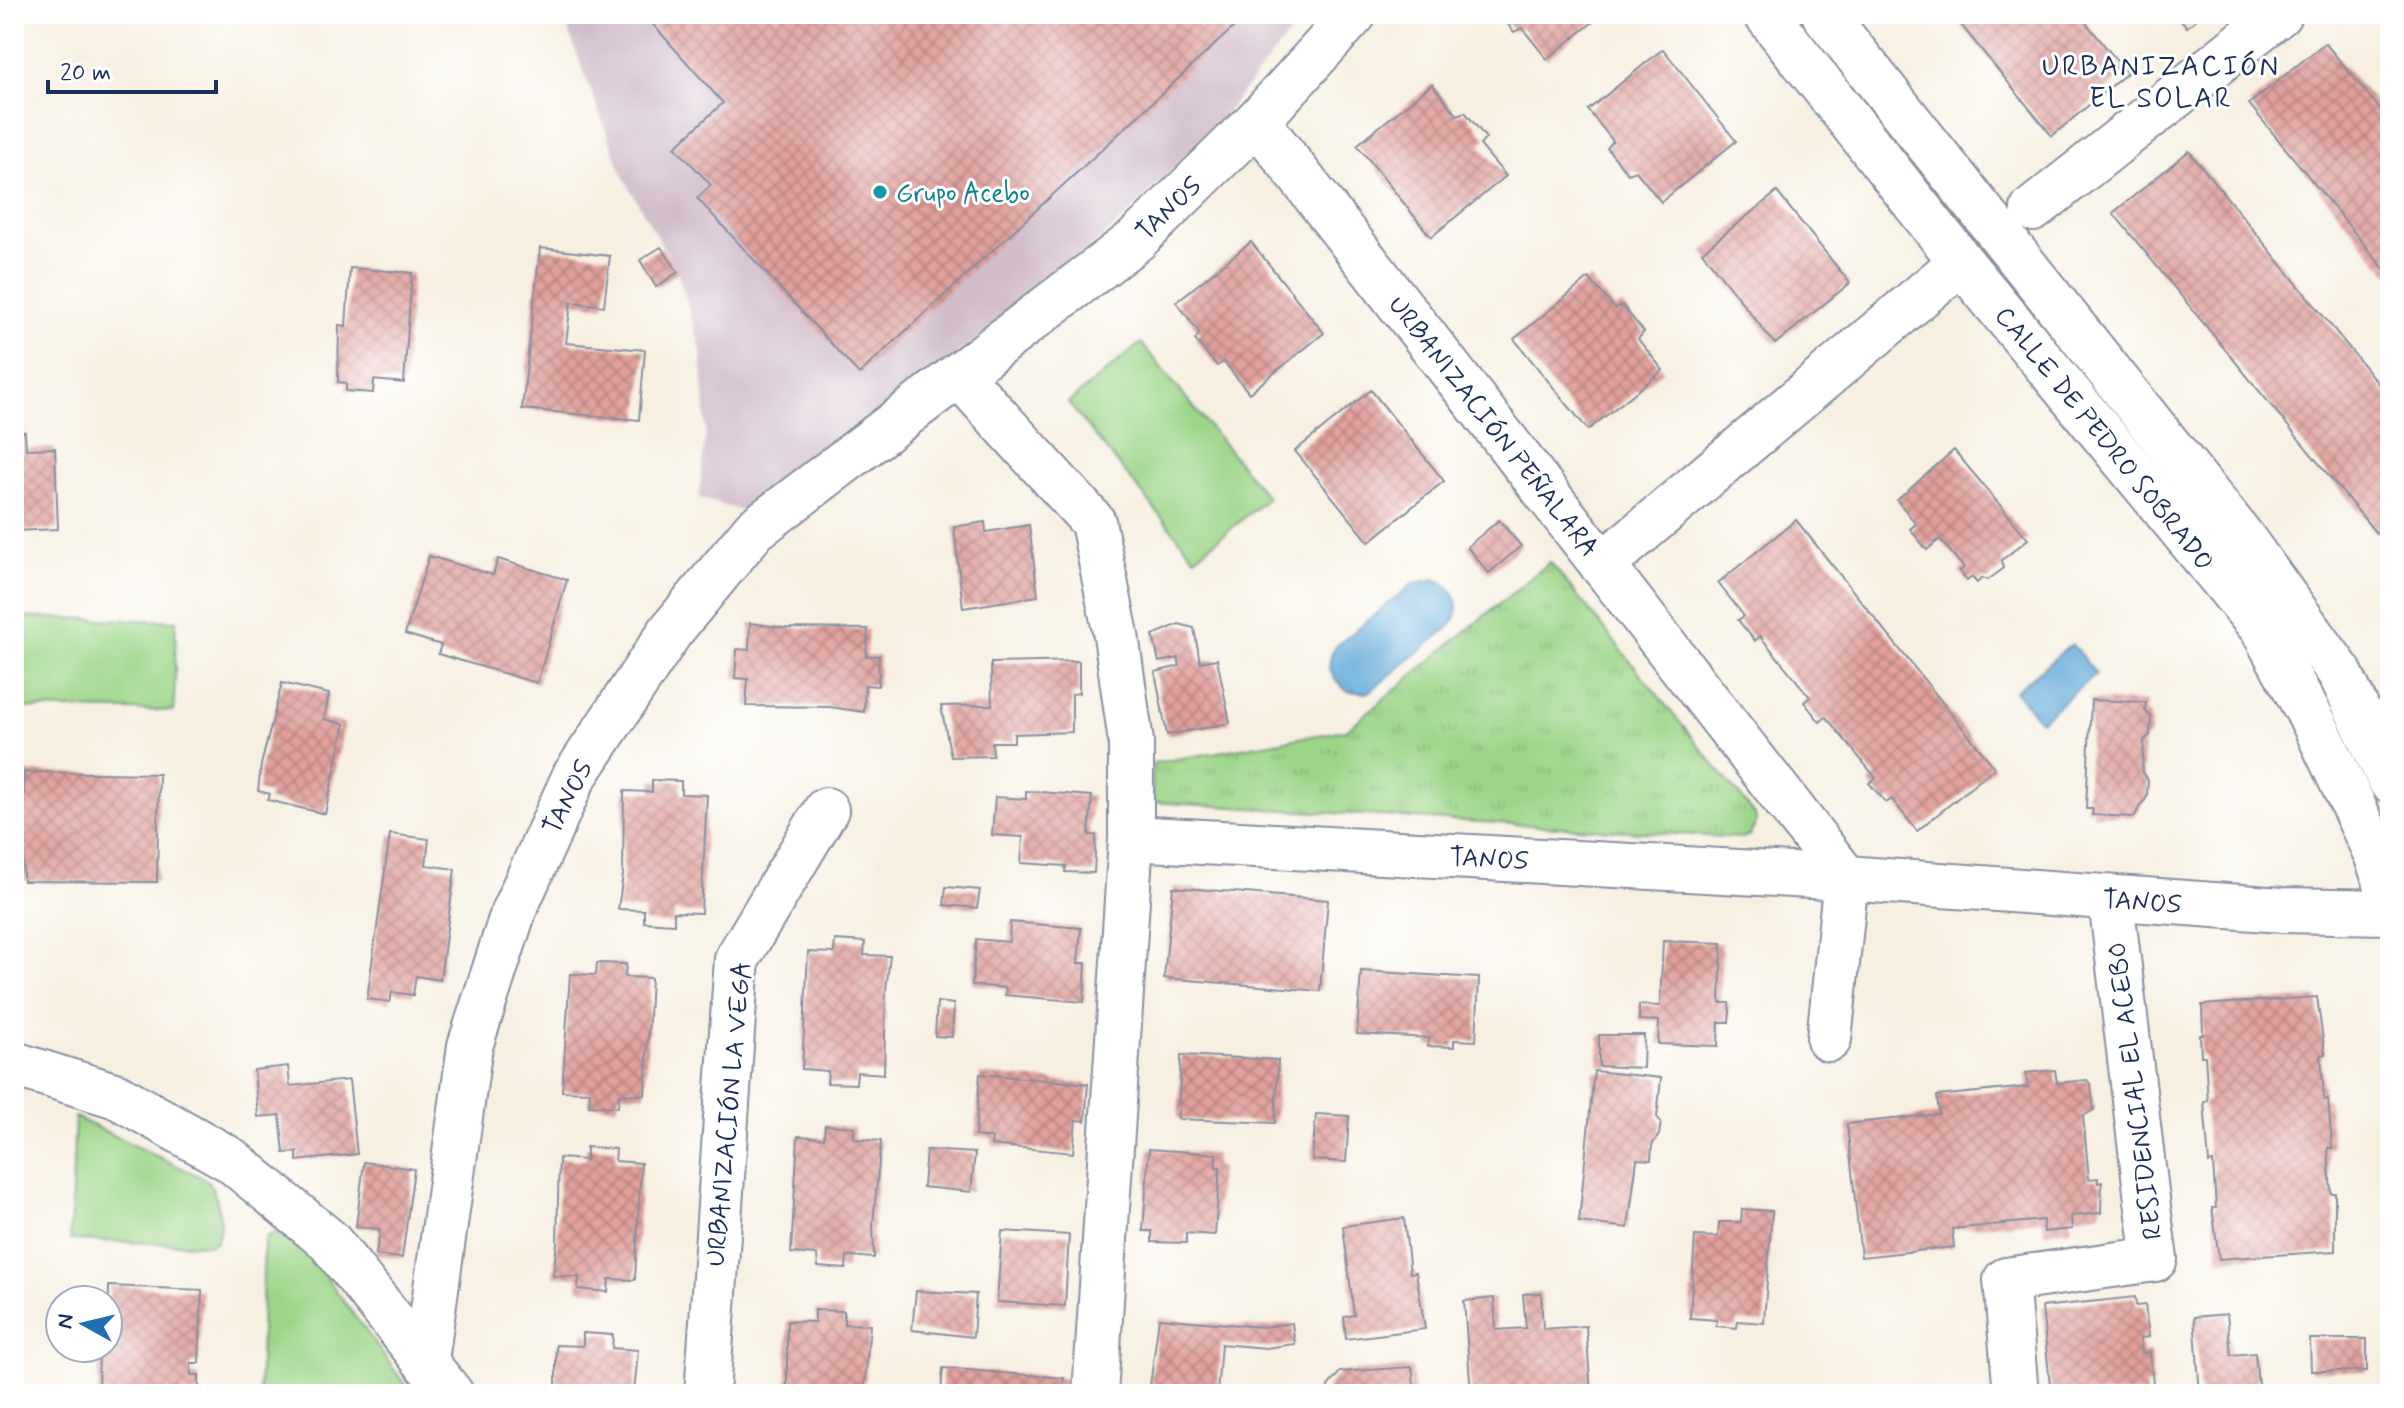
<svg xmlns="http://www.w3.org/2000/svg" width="2404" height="1408" font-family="Mynerve,sans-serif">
  <defs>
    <pattern id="park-tufts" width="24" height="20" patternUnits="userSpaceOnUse" patternTransform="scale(2)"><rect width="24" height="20" fill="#9dd588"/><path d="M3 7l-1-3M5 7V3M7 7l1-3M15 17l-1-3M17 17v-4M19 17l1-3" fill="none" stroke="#87b778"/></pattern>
    <pattern id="building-cross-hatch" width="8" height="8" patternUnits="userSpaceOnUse" patternTransform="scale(2)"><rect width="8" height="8" fill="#e2a19c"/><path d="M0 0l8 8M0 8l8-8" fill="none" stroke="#b68482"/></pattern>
  </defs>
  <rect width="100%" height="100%" fill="#fff"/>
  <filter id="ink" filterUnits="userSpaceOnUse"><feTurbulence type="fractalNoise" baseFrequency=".0125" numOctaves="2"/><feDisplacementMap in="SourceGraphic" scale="16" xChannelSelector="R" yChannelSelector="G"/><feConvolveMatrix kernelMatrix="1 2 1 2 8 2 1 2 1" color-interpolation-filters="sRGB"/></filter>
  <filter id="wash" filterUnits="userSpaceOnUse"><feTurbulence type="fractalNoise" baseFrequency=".006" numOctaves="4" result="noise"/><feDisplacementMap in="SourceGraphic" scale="32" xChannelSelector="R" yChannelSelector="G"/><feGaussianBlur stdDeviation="1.8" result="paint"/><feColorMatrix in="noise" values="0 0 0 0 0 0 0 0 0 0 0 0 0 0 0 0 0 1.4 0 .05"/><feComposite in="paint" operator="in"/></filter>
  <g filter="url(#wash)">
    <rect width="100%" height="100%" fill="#f7f0e1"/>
    <!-- industrial -->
    <path fill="#d1bdca" d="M562,14H1305L1221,119L1125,218L1036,295L745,512L699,498L706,429L701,350L678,273L624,178Z"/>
    <!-- green -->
    <g fill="#9dd588" stroke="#5c8273" stroke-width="2">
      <path d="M1782,14H1797L1974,234L1966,240Z"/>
      <path d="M1141,343L1268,498L1195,558L1068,403Z"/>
      <path d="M14,617L176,621L174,711L14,708Z"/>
      <path d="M75,1117L207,1180C219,1197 223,1220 217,1240L211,1245L70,1240Z"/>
      <path d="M278,1232H286L298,1239L412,1394H259L264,1242L267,1236Z"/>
    </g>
    <!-- park -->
    <path fill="url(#park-tufts)" stroke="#5c8273" stroke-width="2" d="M1550,562L1755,815L1756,823L1750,835L1741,838L1152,802L1153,763L1346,730Z"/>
    <!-- water -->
    <g fill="#60a9d8" stroke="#3e6c9b" stroke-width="2">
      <path d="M1434,579C1456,586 1462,603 1453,624L1372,690L1366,693L1347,691C1331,678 1323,665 1336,646L1414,583Z"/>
      <path d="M2072,644L2096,674L2040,721L2015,691Z"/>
    </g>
    <g id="blocks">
      <!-- building -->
      <g fill="url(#building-cross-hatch)">
        <path d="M655,14H1248L859,374L697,198L711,185L675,147L723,103L649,20Z"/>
        <path d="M1500,14H1603L1547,59L1522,28L1514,32Z"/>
        <path d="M1952,14H2079L2127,73L2052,136Z"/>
        <path d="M2176,14H2203L2187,27Z"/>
        <path d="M2325,43L2390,121V276L2249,104Z"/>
        <path d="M1663,49L1736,141L1661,202L1636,171L1628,174L1607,148L1613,141L1588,110Z"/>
        <path d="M1432,84L1457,115L1465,112L1486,138L1480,145L1506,176L1431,237L1357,145Z"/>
        <path d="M2189,151L2390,398V521L2376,533L2113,213Z"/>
        <path d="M1777,192L1850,283L1775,344L1702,252Z"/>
        <path d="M1251,242L1324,333L1249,393L1224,362L1217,366L1195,340L1200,333L1176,302Z"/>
        <path d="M661,247L678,272L656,287L640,260Z"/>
        <path d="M540,248L610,256L604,306L571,302L566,343L645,350L639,420L522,409Z"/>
        <path d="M350,268L412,273L404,383L374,380L373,393L346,391V383L338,382L339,325L346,326Z"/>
        <path d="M1589,278L1615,309L1622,305L1644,332L1638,339L1663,370L1588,430L1514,339Z"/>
        <path d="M1371,390L1444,481L1369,542L1295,451Z"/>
        <path d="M14,432H25L26,449L55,448L58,529L14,531Z"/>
        <path d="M1954,450L2028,539L2002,560L2004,568L1988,580L1982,578L1977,583L1972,577L1967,581L1959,571L1964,568L1940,539L1927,550L1910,529L1916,524L1897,500Z"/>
        <path d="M1499,520L1521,546L1489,573L1467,547Z"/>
        <path d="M1796,520L1995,768L1917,831L1892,799L1886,803L1869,783L1876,778L1826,717L1820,722L1804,702L1810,697L1760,636L1755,641L1738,620L1744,616L1718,583Z"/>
        <path d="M985,522L986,532L1029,525L1038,596L963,608L954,527Z"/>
        <path d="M429,556L493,575L498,559L567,580L537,683L438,654L441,645L405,634Z"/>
        <path d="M750,623L784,628L868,629L866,656H879L878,686L865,685L864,712L830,707L746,706L748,679L735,678L737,649L749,650Z"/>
        <path d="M1179,624L1194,628L1200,662L1217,659L1230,723L1167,735L1155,672L1180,666L1178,658L1159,662L1153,635Z"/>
        <path d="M1079,661V693L1072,694V732L1014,734V742H992L993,756L951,757L941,706L992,705L991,663Z"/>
        <path d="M282,683L329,694L324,719L345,724L325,814L268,800L270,794L258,791L261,765Z"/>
        <path d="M2091,700L2146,702L2145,711L2151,717L2150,735L2144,741L2142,773L2148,780L2147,797L2134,817L2092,815L2093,809H2086Z"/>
        <path d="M24,772L159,774L157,882L23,881Z"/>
        <path d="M652,780L681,781V794L707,795L701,913L674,912V924L644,922V910L618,909L623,875L624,791L652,792Z"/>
        <path d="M1026,791L1092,796L1089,835H1096L1094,873L1065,872L1066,866L1021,863L1023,837L992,835L995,797L1026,799Z"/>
        <path d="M390,834L429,839L426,865L455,869L440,980L416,976L413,995L392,992L390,1002L367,999Z"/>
        <path d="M946,887L980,890L977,908L944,905Z"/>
        <path d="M1173,887L1328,900L1320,991L1164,978Z"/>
        <path d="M1010,922L1081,928L1078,963H1086L1084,1002L1005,995L1006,988L972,985L976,939L1009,942Z"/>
        <path d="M835,940L865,942L864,955L890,956L886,990L884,1074L857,1072L856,1084L827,1083L828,1071L802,1069L808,952L834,953Z"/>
        <path d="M1663,941L1722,943L1720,1003H1729L1730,1012L1729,1022H1719L1718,1046L1658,1044L1659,1021L1639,1020V1005L1660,1006Z"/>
        <path d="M597,963L626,964L625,977L651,978L645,1095L619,1094L618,1107L589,1105L590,1092L562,1091L570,974L596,975Z"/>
        <path d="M1361,971L1479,978L1476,1041L1454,1040V1047L1428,1046L1429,1038L1357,1034Z"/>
        <path d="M2317,997L2325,1054L2321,1055L2324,1100L2328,1099L2331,1134L2332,1148H2328L2331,1193H2335V1251L2219,1259L2212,1208H2216L2213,1162L2209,1163L2204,1102L2208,1101L2205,1056H2201L2200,1035H2203L2202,1005Z"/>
        <path d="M937,1002L954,1004L952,1037L935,1036Z"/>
        <path d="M1599,1035H1644L1643,1068L1599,1066Z"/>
        <path d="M1181,1055L1278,1060L1275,1123L1178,1119Z"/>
        <path d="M288,1066L290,1086L349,1080L357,1154L297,1161V1152L284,1153L280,1115L258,1117L254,1070Z"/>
        <path d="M2055,1070L2057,1083L2087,1080L2091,1085L2094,1110L2083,1116L2089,1179L2098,1178V1183L2102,1182L2101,1213L2071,1216L2072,1229L2044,1232L2043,1220L1952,1229L1954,1247L1861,1257L1847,1124L1939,1114L1937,1096L2028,1087L2026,1073Z"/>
        <path d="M1594,1071L1661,1078L1657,1117L1661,1122L1659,1135L1652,1145L1651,1160L1637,1159L1628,1228L1579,1222Z"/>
        <path d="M980,1074L1088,1084L1085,1121L1076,1120L1073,1153L991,1145L992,1138L975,1136Z"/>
        <path d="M1316,1114L1349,1116L1346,1162L1312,1160Z"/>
        <path d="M825,1125L854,1127V1139L881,1141L873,1224L874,1258L847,1256L846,1269L818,1267L817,1255L791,1253L798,1136L824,1138Z"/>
        <path d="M586,1147L616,1149L615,1161L641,1163L635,1280L609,1279L608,1292L578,1289L579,1277L553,1276L557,1242L559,1158L586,1160Z"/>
        <path d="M1149,1149L1216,1154V1167H1220L1215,1235L1186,1233V1243L1152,1242V1231H1143Z"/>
        <path d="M926,1150L975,1153L971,1192L923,1187Z"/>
        <path d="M364,1162L414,1169L402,1258L376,1255L380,1229L356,1227Z"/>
        <path d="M1742,1209L1772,1211L1764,1323L1738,1321L1737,1328L1716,1326L1717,1320L1690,1318L1695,1236L1718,1237L1719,1222H1741Z"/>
        <path d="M1404,1218L1410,1273L1416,1272L1425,1329L1346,1339L1344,1317L1354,1315L1343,1226Z"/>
        <path d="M1002,1231L1069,1235L1065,1306L997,1302Z"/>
        <path d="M109,1286L202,1290L199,1363H191V1375H199V1394H98L99,1348H108Z"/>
        <path d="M916,1291L976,1294L973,1337L912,1330Z"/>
        <path d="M1541,1293L1543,1329L1586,1326L1591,1394H1471L1464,1301L1494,1298L1496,1330L1526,1328L1523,1294Z"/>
        <path d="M2135,1297L2136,1306L2145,1305L2149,1337L2140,1338L2142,1353L2150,1352L2153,1384L2145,1385L2146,1394H2051L2042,1307Z"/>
        <path d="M815,1310L844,1311V1324L870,1325L864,1394H787V1321L815,1322Z"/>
        <path d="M2227,1314L2231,1355L2255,1353L2259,1394H2200L2194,1317Z"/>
        <path d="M1159,1318L1262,1327L1292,1323L1295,1344L1266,1348L1221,1344L1217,1394H1157L1150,1386Z"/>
        <path d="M583,1333L613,1335L612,1348L638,1350L634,1394H556V1345L583,1346Z"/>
        <path d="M2310,1339H2367V1371H2311Z"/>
        <path d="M1412,1367L1415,1394H1328V1386L1340,1372Z"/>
        <path d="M943,1368L1064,1378L1063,1394H941Z"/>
        <path d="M1830,1387L1865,1389V1394H1829Z"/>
      </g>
    </g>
  </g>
  <g filter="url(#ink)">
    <use href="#blocks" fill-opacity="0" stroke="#8990a0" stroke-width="2"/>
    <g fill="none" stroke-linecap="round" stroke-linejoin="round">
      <defs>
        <g id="pedestrian">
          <path d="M2033,209L2279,14"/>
          <path d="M1602,565L1947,274"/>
          <path d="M2016,1394L2006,1280L2155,1259L2147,1200"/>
        </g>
        <g id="minor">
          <path d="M1257,121L1846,878L1829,1039"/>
          <path d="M961,377L1093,522L1116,635L1131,742V838L1095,1394"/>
          <path d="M1131,838L1846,878L2282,910L2390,912"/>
          <path d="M2111,900L2147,1200"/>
          <path d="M14,1064L117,1096L231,1160L329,1241L451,1394"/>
          <path d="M426,1360L470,1046L514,910L574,777L670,632L754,530L1136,240L1257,121L1354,14"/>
          <path d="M707,1394L737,959L826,810"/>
        </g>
        <g id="primary">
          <path d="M1766,14L1962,263L2262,628L2314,723L2376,854L2390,894"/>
          <path d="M1824,14L2241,536L2340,673L2390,780"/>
        </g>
      </defs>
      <!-- pedestrian casing -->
      <use href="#pedestrian" stroke="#8990a0" stroke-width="48"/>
      <!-- minor casing -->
      <use href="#minor" stroke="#8990a0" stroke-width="48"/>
      <!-- primary casing -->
      <use href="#primary" stroke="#8990a0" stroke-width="48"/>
      <!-- pedestrian -->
      <use href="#pedestrian" stroke="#fff" stroke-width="44"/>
      <!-- minor -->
      <use href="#minor" stroke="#fff" stroke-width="44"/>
      <!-- primary -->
      <use href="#primary" stroke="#fff" stroke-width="44"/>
    </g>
  </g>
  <!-- markers -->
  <circle fill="#0f9aa8" stroke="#fff" stroke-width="3" cx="880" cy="192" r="8"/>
  <g text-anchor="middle" stroke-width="6" stroke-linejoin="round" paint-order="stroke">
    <!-- culture labels -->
    <g font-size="26" fill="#0d838f" stroke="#fff" text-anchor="start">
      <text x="896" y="201">Grupo Acebo</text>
    </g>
    <!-- street labels -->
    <g font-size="26" fill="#1b2f5e" stroke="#fff">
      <text transform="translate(1168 208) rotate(-44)" y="9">TANOS</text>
      <text transform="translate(1494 426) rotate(52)" y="9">URBANIZACIÓN PEÑALARA</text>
      <text transform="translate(2105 438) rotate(51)" y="9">CALLE DE PEDRO SOBRADO</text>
      <text transform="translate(567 797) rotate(-63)" y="9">TANOS</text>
      <text transform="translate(1489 858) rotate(3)" y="9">TANOS</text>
      <text transform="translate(2142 901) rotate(4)" y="9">TANOS</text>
      <text transform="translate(2134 1091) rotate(-97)" y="9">RESIDENCIAL EL ACEBO</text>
      <text transform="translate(728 1114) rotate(-85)" y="9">URBANIZACIÓN LA VEGA</text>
    </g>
    <!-- neighbourhood labels -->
    <g font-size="28" letter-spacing="2" fill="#1b2f5e" stroke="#fff">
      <text x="2161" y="75">URBANIZACIÓN<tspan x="2161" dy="32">EL SOLAR</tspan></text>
    </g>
  </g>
  <!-- margin -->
  <rect width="2404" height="1408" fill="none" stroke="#fff" stroke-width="48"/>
  <!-- north arrow -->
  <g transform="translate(84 1324) rotate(278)"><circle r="38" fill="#ffffff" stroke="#a4acbf" stroke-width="2"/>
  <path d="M0-6L14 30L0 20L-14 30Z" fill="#1f6fb2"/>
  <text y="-12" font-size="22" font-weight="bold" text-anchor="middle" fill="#1b2f5e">N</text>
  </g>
  <!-- scale -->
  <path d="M48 80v12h168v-12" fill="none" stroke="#1b2f5e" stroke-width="4"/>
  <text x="60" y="80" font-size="24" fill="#1b2f5e" stroke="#ffffff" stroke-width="6" paint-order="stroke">20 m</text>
</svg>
